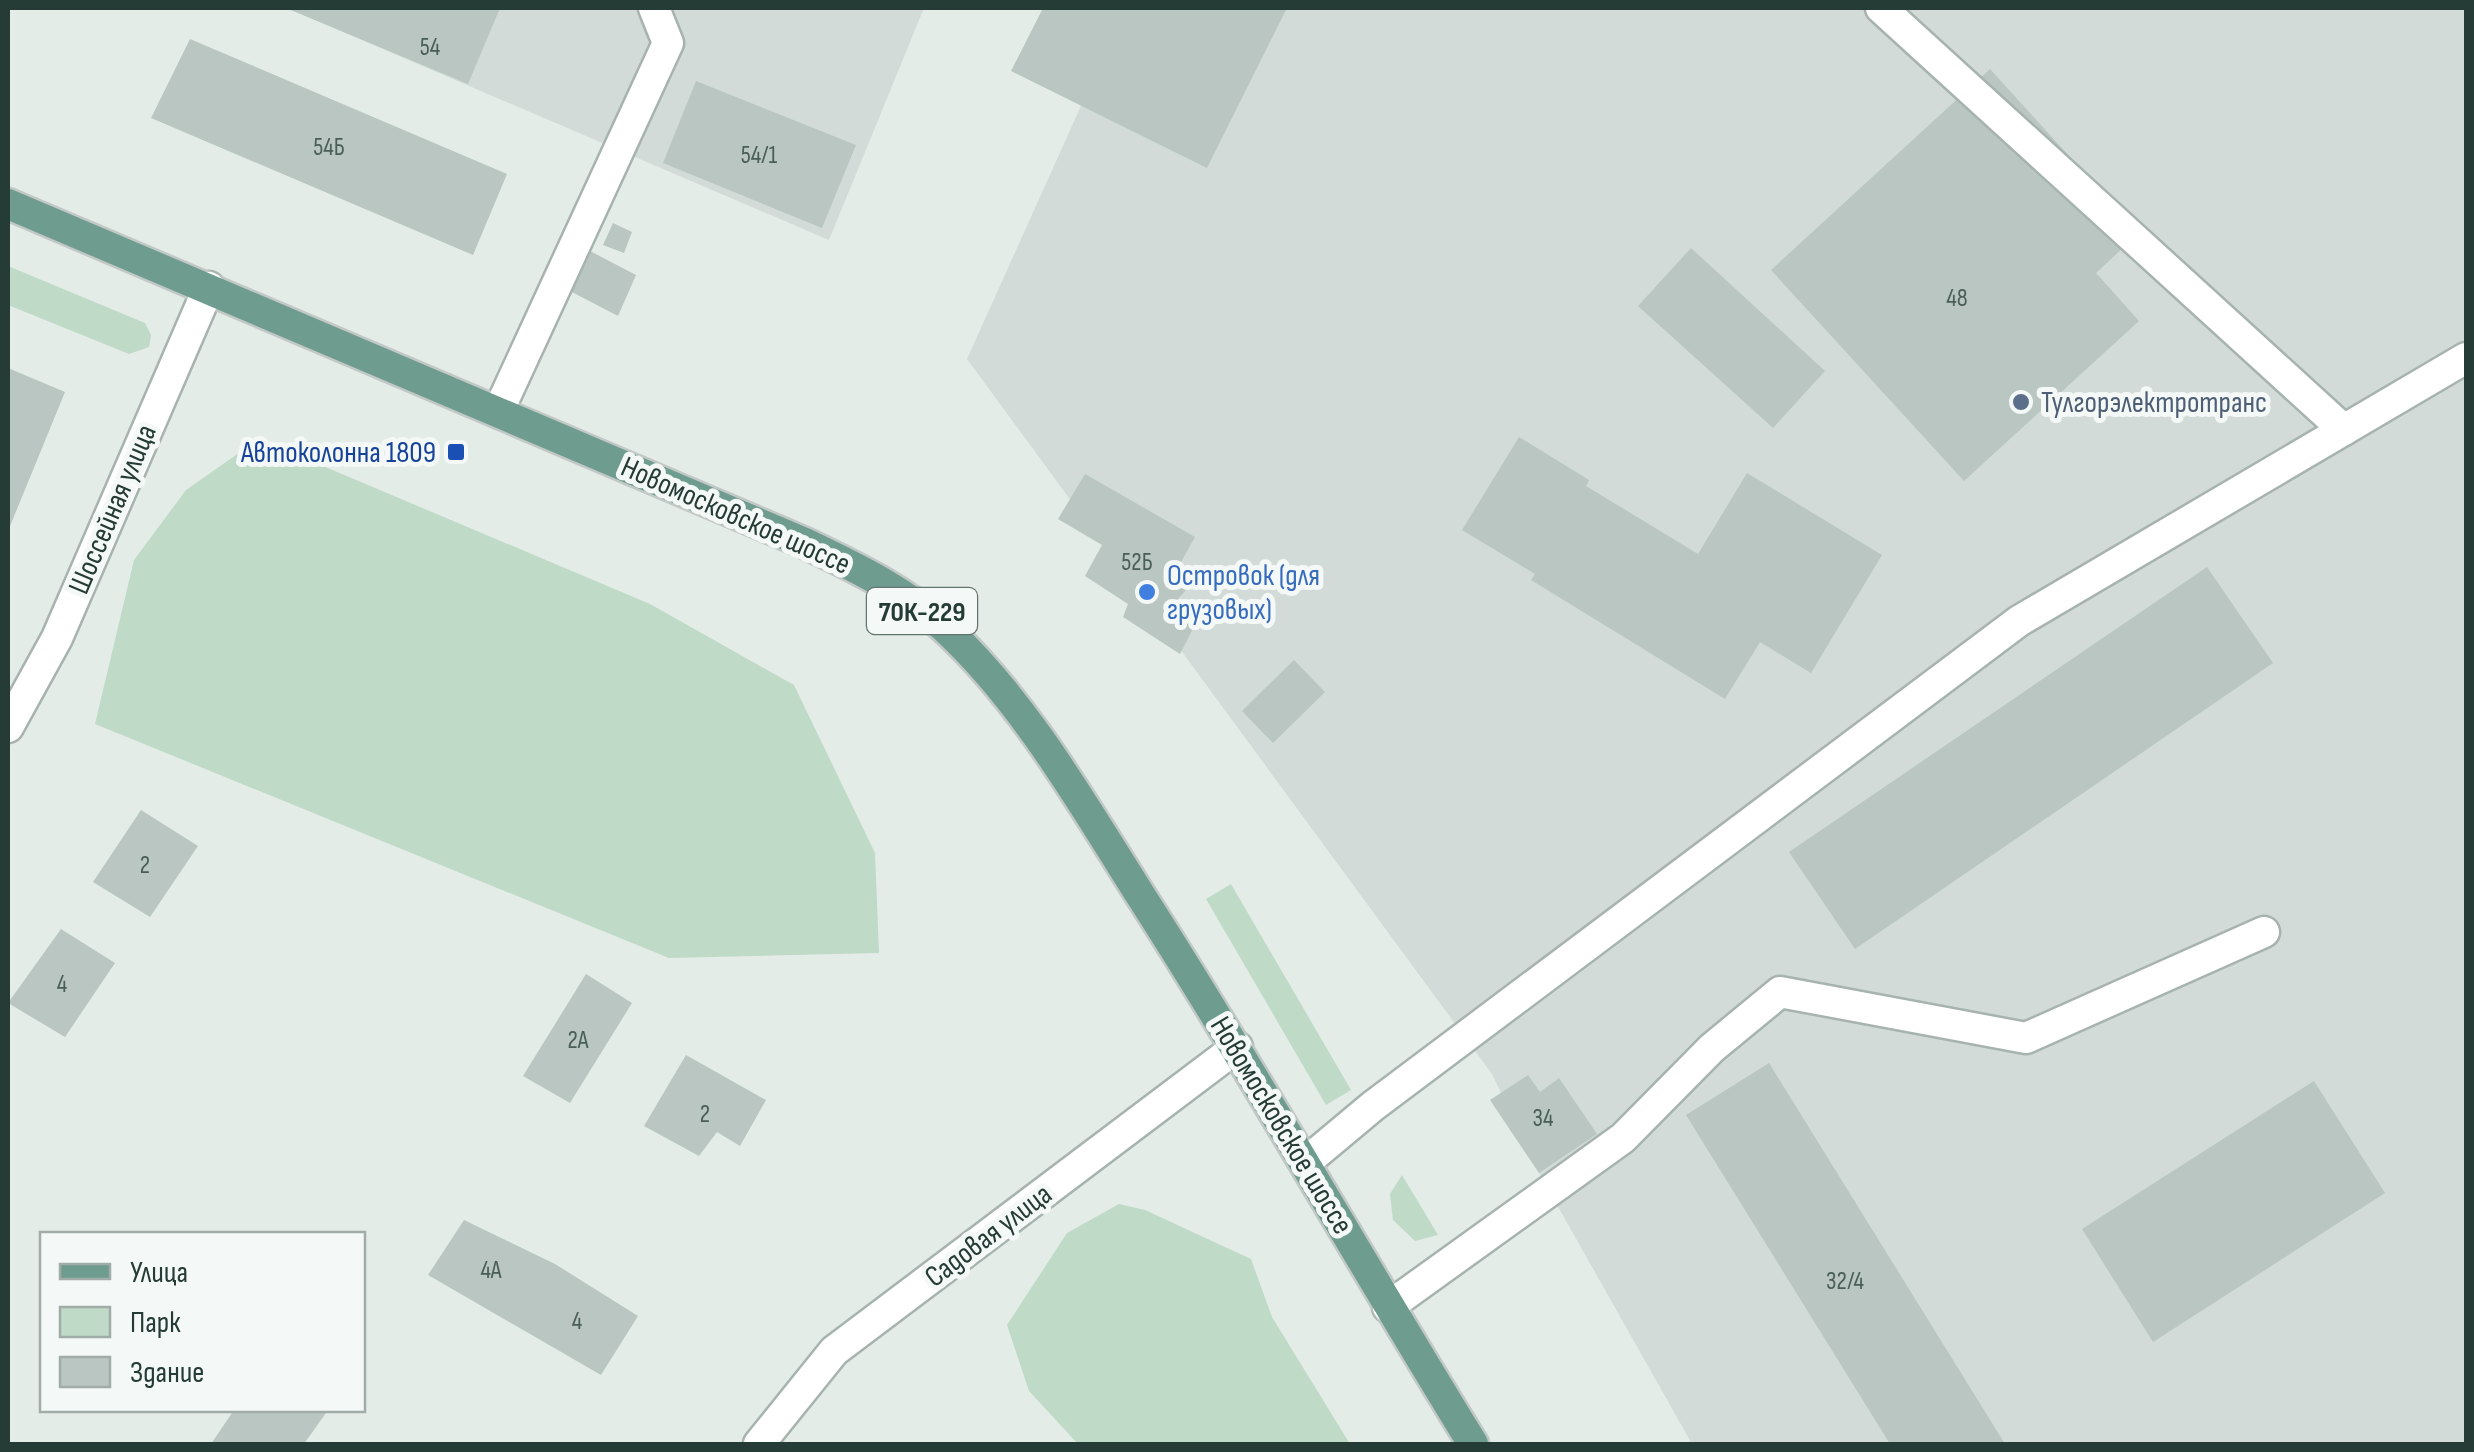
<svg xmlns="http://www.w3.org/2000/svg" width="2474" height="1452" font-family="'Sofia Sans Condensed',sans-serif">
  <rect width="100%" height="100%" fill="#e4ece8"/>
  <!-- built -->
  <g fill="#d2dbd7">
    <path d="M287,8H924L829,240Z"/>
    <path d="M1125,8H2466V1444H1692L1539,1173L1492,1074L967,359Z"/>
  </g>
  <!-- green -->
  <g fill="#bfdac6">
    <path d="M8,266L145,323L151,335L149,347L129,354L8,305Z"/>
    <path d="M259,439L650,604L794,685L875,853L879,953L669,958L95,724L134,560L186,490Z"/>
    <path d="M1231,884L1351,1090L1326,1105L1206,899Z"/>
    <path d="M1402,1175L1438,1235L1415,1241L1393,1220L1390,1194Z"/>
    <path d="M1119,1204L1145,1210L1251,1259L1272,1317L1350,1444H1078L1029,1391L1007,1325L1067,1233Z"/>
  </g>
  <!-- building -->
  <g fill="#b9c6c1">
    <path d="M286,8H500L468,84Z"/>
    <path d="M1043,8H1287L1207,168L1011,71Z"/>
    <path d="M190,39L507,174L473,255L151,118Z"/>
    <path d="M1990,69L2139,233L2096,273L2139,321L1964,481L1771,270Z"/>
    <path d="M696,81L856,145L822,228L663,163Z"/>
    <path d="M613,223L632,232L624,253L603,245Z"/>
    <path d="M1691,248L1825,371L1773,428L1638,306Z"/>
    <path d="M590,251L636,275L618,316L570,291Z"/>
    <path d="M8,368L65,392L8,531Z"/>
    <path d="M1519,437L1589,480L1586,486L1698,554L1747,473L1882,555L1811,673L1760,642L1725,699L1531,580L1535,574L1462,530Z"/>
    <path d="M1085,474L1195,537L1172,578L1187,589L1178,599L1201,613L1180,654L1123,617L1128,604L1085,576L1102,545L1058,519Z"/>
    <path d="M2207,567L2273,663L1855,949L1789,852Z"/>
    <path d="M1294,660L1325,692L1273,743L1242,711Z"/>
    <path d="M141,810L198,846L150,917L93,882Z"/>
    <path d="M61,929L115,963L65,1037L8,1003Z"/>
    <path d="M586,974L632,1003L570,1103L523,1076Z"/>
    <path d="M686,1055L766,1100L740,1146L717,1132L699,1156L644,1126Z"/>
    <path d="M1769,1063L2005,1444H1890L1686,1115Z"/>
    <path d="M1528,1075L1540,1092L1559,1078L1597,1134L1539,1173L1490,1100Z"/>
    <path d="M2314,1081L2385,1193L2153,1342L2082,1229Z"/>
    <path d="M464,1220L555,1264L638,1316L601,1375L428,1275Z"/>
    <path d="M234,1410H328L304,1444H211Z"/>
  </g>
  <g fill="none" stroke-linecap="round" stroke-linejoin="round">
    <defs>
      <g id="minor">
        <path d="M1881,8L2344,430"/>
        <path d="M498,412L668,43L654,8"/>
        <path d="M8,727L57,638L209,287"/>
        <path d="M1306,1162L1373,1106L2019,621L2466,358"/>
        <path d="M1388,1307L1623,1138L1712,1048L1780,992L2026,1038L2264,932"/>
        <path d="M759,1444L834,1351L1237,1047"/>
      </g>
      <path id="major" d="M8,204L805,543C855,567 906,591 947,630C1025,703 1082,803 1139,893C1255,1074 1360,1261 1473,1444"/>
    </defs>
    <!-- minor casing -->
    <use href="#minor" stroke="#a7b3af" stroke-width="35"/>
    <!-- major casing -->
    <use href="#major" stroke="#c2c8c6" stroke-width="35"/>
    <!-- minor -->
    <use href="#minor" stroke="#fff" stroke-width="30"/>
    <!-- major -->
    <use href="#major" stroke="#6e9c8f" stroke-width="30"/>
  </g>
  <!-- markers -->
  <circle fill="#5c6f8a" stroke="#f4f8f6" stroke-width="4" cx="2021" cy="402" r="10"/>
  <rect fill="#1a4fb4" stroke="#f4f8f6" stroke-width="4" x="446" y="442" width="20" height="20" rx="5"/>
  <circle fill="#3f7fe0" stroke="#f4f8f6" stroke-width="4" cx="1147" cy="592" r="10"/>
  <g text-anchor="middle" stroke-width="10" stroke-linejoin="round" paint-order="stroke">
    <!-- number labels -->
    <g font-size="25" fill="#4a5e58">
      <text x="430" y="55">54</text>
      <text x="329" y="155">54Б</text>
      <text x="759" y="163">54/1</text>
      <text x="1957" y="306">48</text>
      <text x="1137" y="570">52Б</text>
      <text x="145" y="873">2</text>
      <text x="62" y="992">4</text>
      <text x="578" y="1048">2А</text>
      <text x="705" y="1122">2</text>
      <text x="1543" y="1126">34</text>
      <text x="491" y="1278">4А</text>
      <text x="1845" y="1289">32/4</text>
      <text x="577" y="1329">4</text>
    </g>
    <!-- shield labels -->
    <rect fill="#f4f8f6" stroke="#63746f" stroke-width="2.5" x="867" y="588" width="110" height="46" rx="8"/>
    <g font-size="28" font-weight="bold" fill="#253b35">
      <text x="922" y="621">70К-229</text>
    </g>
    <!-- service labels -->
    <g font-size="30" fill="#4e5e75" stroke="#f4f8f6" text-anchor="start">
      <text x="2041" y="412">Тулгорэлектротранс</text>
    </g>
    <!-- transit labels -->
    <g font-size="30" fill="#164399" stroke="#f4f8f6" text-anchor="end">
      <text x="436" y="462">Автоколонна 1809</text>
    </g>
    <!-- street labels -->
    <g font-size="30" fill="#253b35" stroke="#f4f8f6">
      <text transform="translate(112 509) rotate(-67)" y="10">Шоссейная улица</text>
      <text transform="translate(736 515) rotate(24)" y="10">Новомосковское шоссе</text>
      <text transform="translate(1282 1125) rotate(59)" y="10">Новомосковское шоссе</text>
      <text transform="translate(988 1235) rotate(-37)" y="10">Садовая улица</text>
    </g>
    <!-- shop labels -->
    <g font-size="30" fill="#366cbe" stroke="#f4f8f6" text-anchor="start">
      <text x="1167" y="585">Островок (для<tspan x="1167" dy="34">грузовых)</tspan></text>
    </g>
  </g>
  <!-- border -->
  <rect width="2474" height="1452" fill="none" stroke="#253b35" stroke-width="20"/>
  <!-- legend -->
  <rect x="40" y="1232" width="325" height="180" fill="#f4f8f6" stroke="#a1aca9" stroke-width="2.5"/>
  <rect x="60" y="1264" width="50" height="15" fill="#6e9c8f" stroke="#a1aca9" stroke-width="2.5"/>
  <text x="130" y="1282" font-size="30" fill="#253b35">Улица</text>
  <rect x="60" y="1307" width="50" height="30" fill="#bfdac6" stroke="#a1aca9" stroke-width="2.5"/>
  <text x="130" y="1332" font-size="30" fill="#253b35">Парк</text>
  <rect x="60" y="1357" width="50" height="30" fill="#b9c6c1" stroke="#a1aca9" stroke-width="2.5"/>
  <text x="130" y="1382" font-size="30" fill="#253b35">Здание</text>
</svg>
